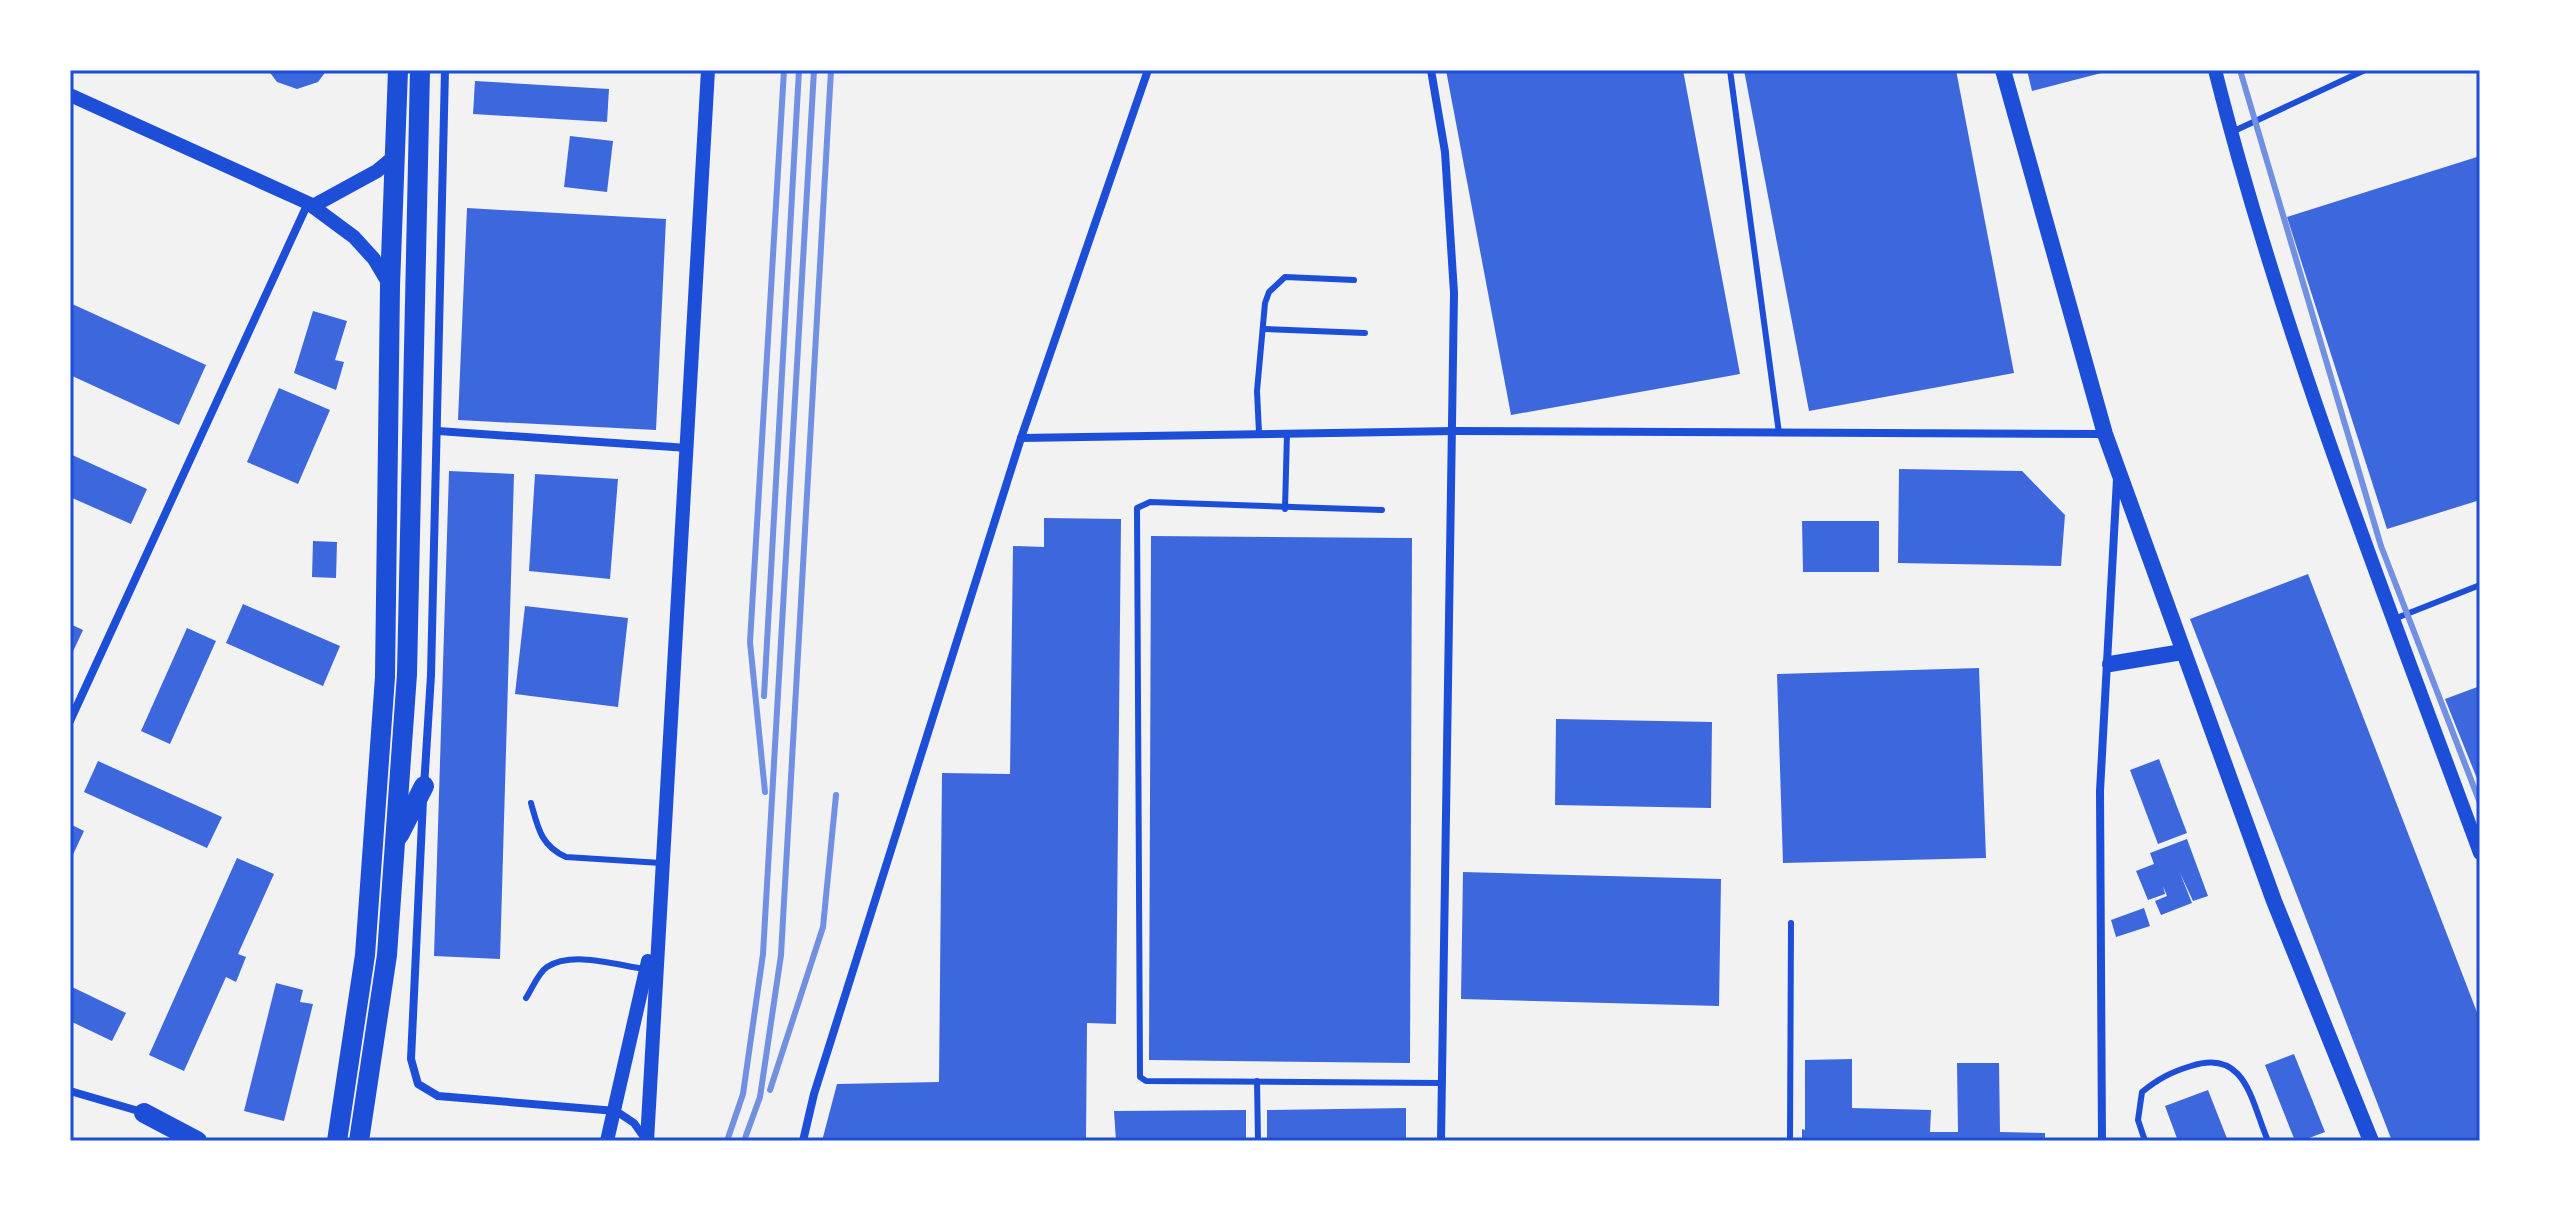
<svg xmlns="http://www.w3.org/2000/svg" width="2550" height="1211" font-family="'Public Sans',sans-serif">
  <rect width="100%" height="100%" fill="#f2f2f2"/>
  <!-- building -->
  <g fill="#3d67dc">
    <path d="M268,70H327L318,82L297,89L277,82Z"/>
    <path d="M1446,70H1683L1740,374L1511,415Z"/>
    <path d="M1744,70H1956L2014,373L1809,411Z"/>
    <path d="M2027,70H2109V71L2032,91Z"/>
    <path d="M475,81L609,89L607,122L473,114Z"/>
    <path d="M570,136L613,141L607,192L564,187Z"/>
    <path d="M2480,156V500L2387,529L2287,217Z"/>
    <path d="M467,208L666,219L656,430L458,420Z"/>
    <path d="M70,303L206,365L179,425L70,375Z"/>
    <path d="M313,311L347,321L335,360L344,362L336,390L294,373Z"/>
    <path d="M279,388L330,410L298,484L247,462Z"/>
    <path d="M70,454L147,489L131,524L70,497Z"/>
    <path d="M1899,469L2022,471L2065,515L2061,566L1898,563Z"/>
    <path d="M449,471L514,474L500,959L434,956Z"/>
    <path d="M535,474L618,479L610,579L529,571Z"/>
    <path d="M1044,518L1121,519L1116,1024L1087,1023L1086,1141H822L837,1084L939,1082L942,773L1010,774L1013,546L1044,547Z"/>
    <path d="M1802,521H1879V572H1803Z"/>
    <path d="M1151,536L1412,538L1410,1063L1149,1060Z"/>
    <path d="M313,541L337,542L336,578L312,577Z"/>
    <path d="M2308,574L2480,1020V1141H2392L2190,619Z"/>
    <path d="M243,604L340,646L323,686L226,643Z"/>
    <path d="M525,606L628,618L618,707L515,694Z"/>
    <path d="M70,624L83,630L70,658Z"/>
    <path d="M187,628L216,641L170,744L141,731Z"/>
    <path d="M1979,668L1986,858L1783,863L1777,674Z"/>
    <path d="M2480,686V786L2445,699Z"/>
    <path d="M1556,719L1712,722L1711,808L1555,805Z"/>
    <path d="M2159,759L2187,833L2158,844L2130,770Z"/>
    <path d="M98,761L222,817L207,848L84,792Z"/>
    <path d="M70,824L84,831L70,861Z"/>
    <path d="M2187,839L2208,896L2193,901L2180,873L2192,903L2161,915L2155,901L2167,896L2163,886L2165,894L2148,900L2136,871L2154,864L2150,853Z"/>
    <path d="M237,858L274,874L238,954L246,957L236,982L226,977L184,1071L149,1055Z"/>
    <path d="M1463,872L1721,879L1719,1006L1461,999Z"/>
    <path d="M2144,908L2150,926L2116,937L2111,920Z"/>
    <path d="M276,983L303,990L300,1002L313,1004L284,1121L244,1111Z"/>
    <path d="M70,986L126,1013L112,1041L70,1021Z"/>
    <path d="M2294,1054L2325,1132L2301,1141H2295L2265,1065Z"/>
    <path d="M1852,1059V1108L1931,1110L1930,1132H1958L1957,1063H1999L2000,1132L2045,1133V1141H1802V1129L1805,1130V1060Z"/>
    <path d="M2208,1090L2228,1141H2178L2165,1106Z"/>
    <path d="M1406,1108V1141H1267V1110Z"/>
    <path d="M1246,1110V1141H1116L1114,1111Z"/>
  </g>
  <g fill="none" stroke-linecap="round" stroke-linejoin="round">
    <!-- service -->
    <g stroke="#1d4ed8" stroke-width="6">
      <path d="M1730,70L1779,433"/>
      <path d="M2234,131L2365,70"/>
      <path d="M1264,329L1365,333"/>
      <path d="M1259,433L1257,391L1265,303L1269,292L1285,277L1354,280"/>
      <path d="M1285,509L1287,433"/>
      <path d="M1382,510L1150,502L1137,508L1140,1077L1146,1081L1441,1083"/>
      <path d="M2394,619L2480,585"/>
      <path d="M531,803C538,828 541,846 566,857L661,863"/>
      <path d="M526,998C532,989 538,973 547,967C573,950 619,966 646,969"/>
      <path d="M1257,1081L1258,1141"/>
      <path d="M1790,1141L1791,923"/>
      <path d="M2145,1141L2138,1120L2142,1092C2158,1079 2171,1072 2191,1066C2246,1048 2251,1101 2268,1141"/>
    </g>
    <!-- minor -->
    <g stroke="#1d4ed8" stroke-width="8">
      <path d="M1431,70L1445,152L1454,293L1441,1141"/>
      <path d="M438,431L688,448"/>
      <path d="M1021,438L1454,431L2104,434"/>
      <path d="M70,721L308,203"/>
      <path d="M424,787L431,675L445,70"/>
      <path d="M423,800L411,1059L418,1084L438,1096L616,1111L634,1123L646,1140"/>
      <path d="M70,1091L142,1112"/>
      <path d="M803,1141L814,1094L1021,438L1148,70"/>
      <path d="M2102,1141L2100,791L2117,479"/>
    </g>
    <!-- tertiary -->
    <g stroke="#1d4ed8" stroke-width="14">
      <path d="M2215,70C2282,337 2385,595 2480,853"/>
      <path d="M70,95L308,203L354,237L374,259L390,286"/>
      <path d="M313,206L377,171L395,156"/>
      <path d="M607,1141L648,961"/>
      <path d="M647,1141L708,70"/>
    </g>
    <!-- secondary -->
    <g stroke="#1d4ed8" stroke-width="16">
      <path d="M2003,70L2105,434L2274,901L2371,1141"/>
      <path d="M2110,664L2182,652"/>
    </g>
    <!-- primary -->
    <g stroke="#1d4ed8" stroke-width="20">
      <path d="M399,835L424,786"/>
      <path d="M144,1113L197,1141"/>
      <path d="M337,1141L365,955L385,677L390,286L398,70"/>
      <path d="M359,1141L387,955L407,674L420,70"/>
    </g>
    <!-- rail -->
    <g stroke="#7290e2" stroke-width="6">
      <path d="M2240,70L2381,546L2480,803"/>
      <path d="M764,696L799,70"/>
      <path d="M765,792L750,642L784,70"/>
      <path d="M770,1090L823,927L836,795"/>
      <path d="M727,1141L743,1094L763,954L814,70"/>
      <path d="M744,1141L760,1097L781,955L831,70"/>
    </g>
  </g>
  <!-- border -->
  <rect width="2550" height="1211" fill="none" stroke="#ffffff" stroke-width="144"/>
  <rect x="72" y="72" width="2406" height="1067" fill="none" stroke="#1d4ed8" stroke-width="3"/>
</svg>
